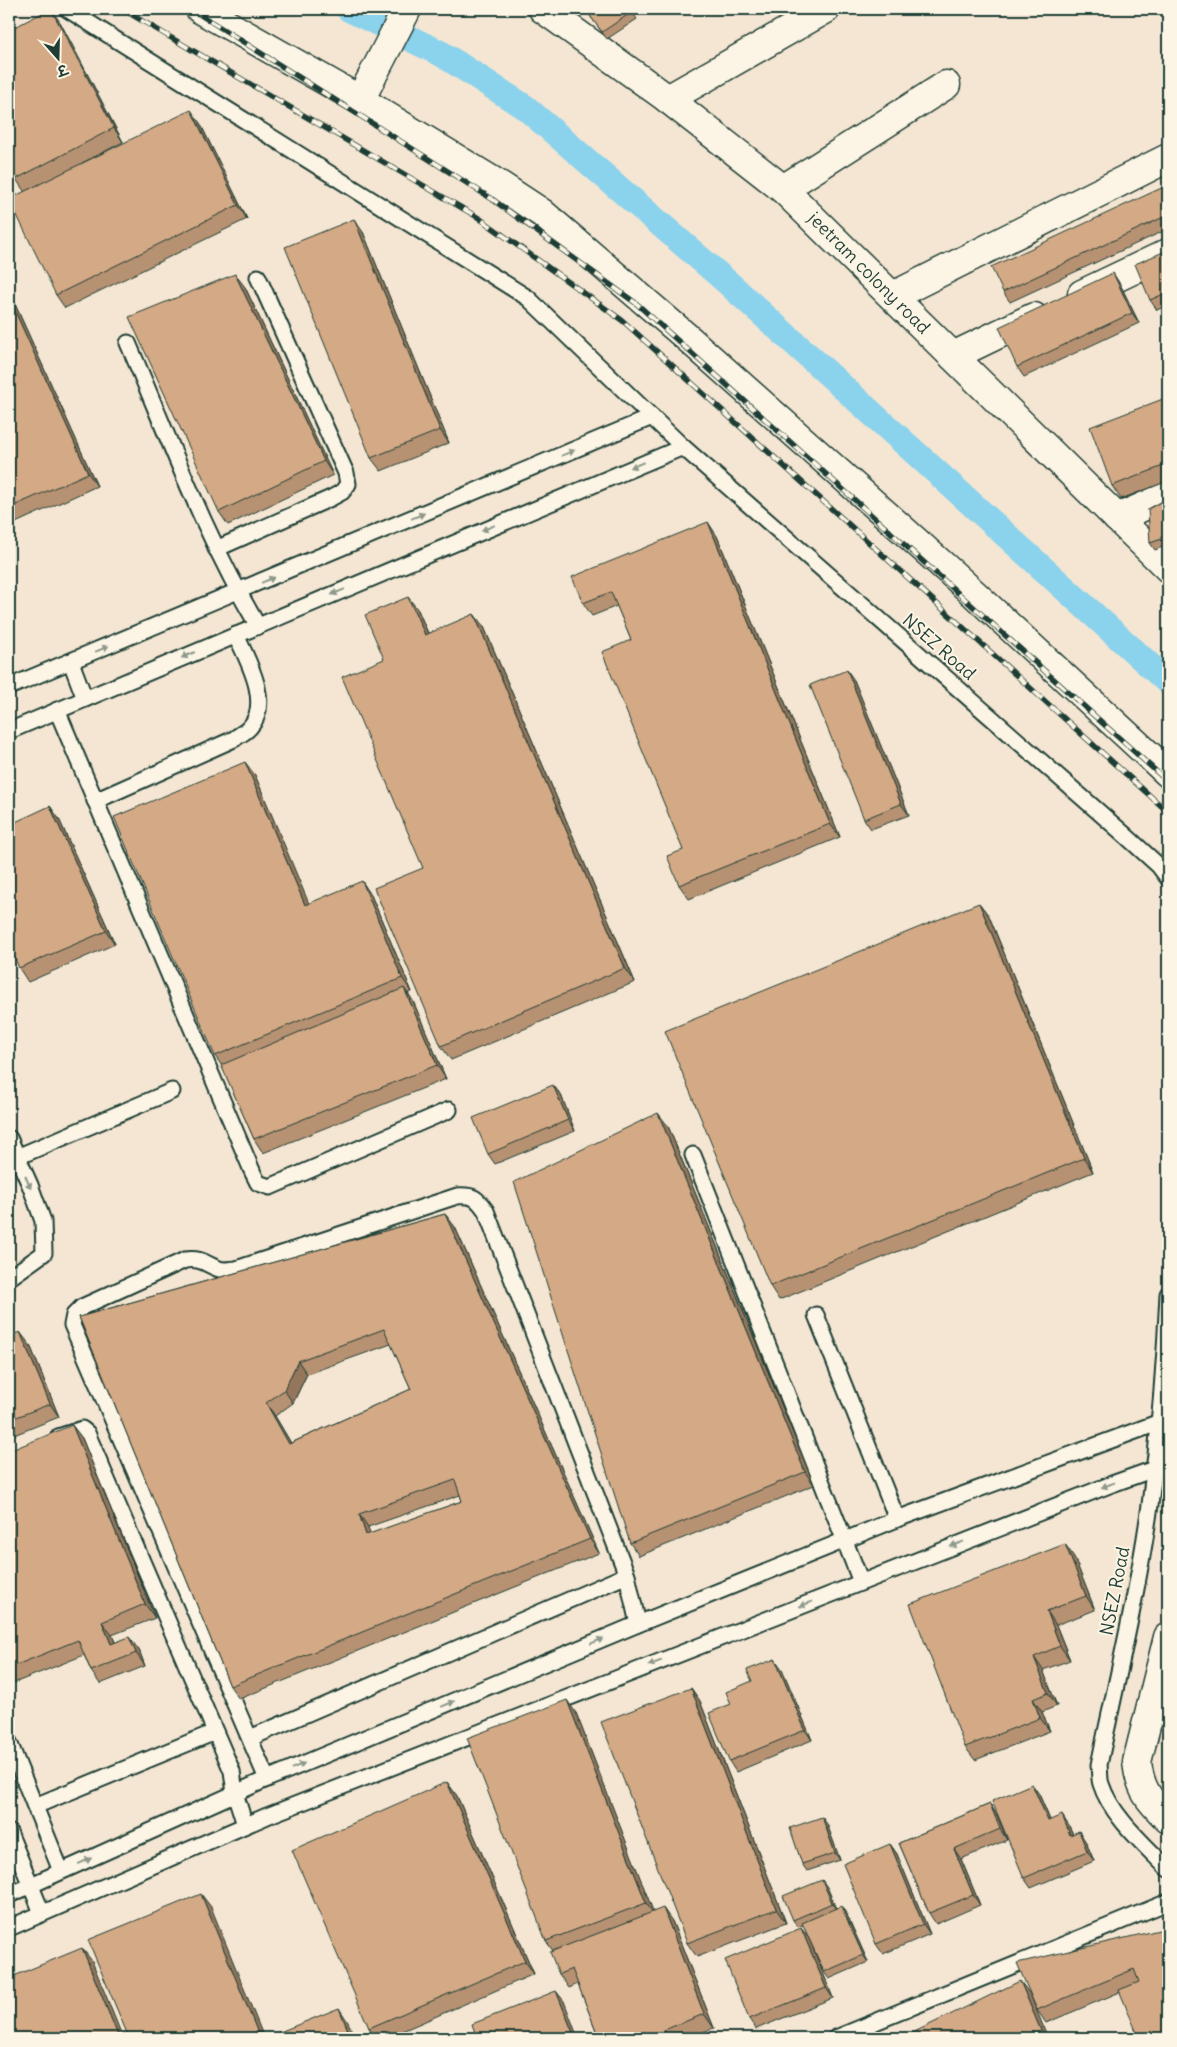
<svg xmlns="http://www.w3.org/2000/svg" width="1177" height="2047" font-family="Delius,'Playpen Sans Deva',sans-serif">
  <rect width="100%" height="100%" fill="#f4e6d2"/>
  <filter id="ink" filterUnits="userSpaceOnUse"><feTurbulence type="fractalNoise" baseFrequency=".02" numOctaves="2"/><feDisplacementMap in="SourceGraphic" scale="10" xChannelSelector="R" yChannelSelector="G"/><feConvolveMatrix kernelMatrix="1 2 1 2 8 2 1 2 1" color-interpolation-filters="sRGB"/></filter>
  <g filter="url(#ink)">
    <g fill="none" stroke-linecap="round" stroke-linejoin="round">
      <!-- canal -->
      <path stroke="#8bd2ec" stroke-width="26" d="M349,9L442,54L526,108L727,282L1168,682"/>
      <defs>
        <g id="lane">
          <path d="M67,9L528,298L683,447L1125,835L1159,866L1168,878"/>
          <path d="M128,343C169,438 205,537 258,626"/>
          <path d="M216,549L331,498L342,492L348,484L346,473L258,277"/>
          <path d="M71,662L85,699"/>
          <path d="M9,687L652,417"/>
          <path d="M57,710L253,1173L258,1183L270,1187L449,1110"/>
          <path d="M9,731L683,447"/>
          <path d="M95,801L234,739C239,735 246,732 250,727C272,703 247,659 236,635"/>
          <path d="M9,1138L30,1185L43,1221L44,1253L9,1278"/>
          <path d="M693,1155L861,1582"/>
          <path d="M17,1157L172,1091"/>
          <path d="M1168,1294C1165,1365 1159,1435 1150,1505C1138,1592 1117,1679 1099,1765C1100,1771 1099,1779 1101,1784C1111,1816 1146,1846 1168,1869"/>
          <path d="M816,1315L897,1519"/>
          <path d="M58,1437L82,1429L87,1433L232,1771L235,1793L245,1825"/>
          <path d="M250,1738L627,1575"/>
          <path d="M9,1742L61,1871"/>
          <path d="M267,1779L72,1325L74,1315L82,1307L185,1260C205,1257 209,1268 224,1270C228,1270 233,1269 236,1269L457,1196C474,1195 477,1198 486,1211L627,1575L638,1624"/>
          <path d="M35,1806L215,1732"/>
          <path d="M9,1832L42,1913"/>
          <path d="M9,1895L267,1779L638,1624L897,1519L1160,1422"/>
          <path d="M9,1928L267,1816L1112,1484L1154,1469"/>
          <path d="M836,2038L1168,1902"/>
        </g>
        <g id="street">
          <path d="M668,99L826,9"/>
          <path d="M360,100L407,9"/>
          <path d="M783,189L946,85"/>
          <path d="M1082,294L1168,253"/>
          <path d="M893,296L1168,158"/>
          <path d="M953,356L1034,317"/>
          <path d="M1117,518L1168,496"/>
        </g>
        <g id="secondary">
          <path d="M200,9L360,100L501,186L542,213L690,340L957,578L1168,773"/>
          <path d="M543,9L668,99L783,189L1168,568"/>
          <path d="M1168,1637L1137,1762C1140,1790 1149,1800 1168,1819"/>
        </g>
      </defs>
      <!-- lane casing -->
      <use href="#lane" stroke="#1f3d34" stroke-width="19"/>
      <!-- street casing -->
      <use href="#street" stroke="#1f3d34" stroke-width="31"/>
      <!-- secondary casing -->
      <use href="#secondary" stroke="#1f3d34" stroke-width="31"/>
      <!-- lane -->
      <use href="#lane" stroke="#fcf5e5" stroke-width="15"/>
      <!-- street -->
      <use href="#street" stroke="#fcf5e5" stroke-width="28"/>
      <!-- secondary -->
      <use href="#secondary" stroke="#fcf5e5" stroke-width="28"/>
      <defs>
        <g id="rail">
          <path d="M122,9L479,218L623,321L1168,812"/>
          <path d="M191,9L492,199L637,304L1168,782"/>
        </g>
      </defs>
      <!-- rail casing -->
      <use href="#rail" stroke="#1f3d34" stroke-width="5.5"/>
      <!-- rail -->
      <use href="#rail" stroke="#fcf5e5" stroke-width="4" stroke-dasharray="11" stroke-linecap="butt"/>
    </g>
    <!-- wall -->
    <g fill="#b69172" stroke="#1f3d34" fill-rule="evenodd">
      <path d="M585,9H630L637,19L607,39Z"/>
      <path d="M60,22L123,142L82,163L200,123L247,219L65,308L56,295L24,191L16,179Z"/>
      <path d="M1168,185V229L1010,302L1003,292Z"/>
      <path d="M363,232L449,443L381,471L371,458Z"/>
      <path d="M1168,250V305L1157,310L1150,300Z"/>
      <path d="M1120,284L1139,323L1024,377L1017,367Z"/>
      <path d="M245,287L333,475L228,525L219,512Z"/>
      <path d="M9,291L97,486L9,526Z"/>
      <path d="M1168,397V481L1121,499L1112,486Z"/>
      <path d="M1168,498V545L1155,550L1150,543Z"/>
      <path d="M717,536L840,837L689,899L679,885L683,850L631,640L617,606L592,616L583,603Z"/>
      <path d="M418,610L428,633L484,627L635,982L451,1060L441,1046L423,868L384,659Z"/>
      <path d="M854,680L909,815L871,829L864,819Z"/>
      <path d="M255,775L308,904L371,895L412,992L408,993L413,1001L446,1079L263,1153L254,1139L222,1066L215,1056Z"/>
      <path d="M50,806L59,819L115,944L28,982L19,968Z"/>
      <path d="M979,903L989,916L1093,1172L779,1300L770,1286Z"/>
      <path d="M553,1085L561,1095L575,1131L495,1164L488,1154Z"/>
      <path d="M668,1126L814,1485L639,1556L630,1543Z"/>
      <path d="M445,1214L455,1227L599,1553L239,1699L230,1686L79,1317ZM391,1344L411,1389L291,1443L275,1416L293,1403L307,1374ZM460,1495L462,1501L370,1534L368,1527Z"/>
      <path d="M9,1336L30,1345L59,1417L9,1437Z"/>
      <path d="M82,1438L155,1618L112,1635L115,1642L139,1650L145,1666L100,1684L91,1671L84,1655L9,1685V1451Z"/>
      <path d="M1074,1557L1095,1610L1056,1625L1070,1660L1043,1670L1057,1706L1042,1712L1050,1731L975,1760L965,1747Z"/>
      <path d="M782,1669L812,1740L736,1772L729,1761L731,1704Z"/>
      <path d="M691,1688L700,1701L786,1923L697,1957L687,1943Z"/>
      <path d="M576,1713L653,1912L672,1921L714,2028L686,2038H599L578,1984L569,1988L559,1974L553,1951L546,1941Z"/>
      <path d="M447,1782L457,1796L534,1974L386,2038H376L369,2028Z"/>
      <path d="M1039,1794L1050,1820L1069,1826L1073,1834L1086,1842L1094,1861L1031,1888L1024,1878Z"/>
      <path d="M990,1804L997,1815L1007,1840L961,1859L980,1905L936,1924L929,1913L899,1843Z"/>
      <path d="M827,1824L840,1860L807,1871L802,1864Z"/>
      <path d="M890,1844L897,1854L930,1934L883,1954L876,1944Z"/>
      <path d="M9,1856L12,1864L9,1865Z"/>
      <path d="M827,1887L836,1908L846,1913L868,1962L829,1979L824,1972L803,1925L798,1927L793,1920Z"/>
      <path d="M1168,1928V2038L1120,1992L1046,2023L1037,2010Z"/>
      <path d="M809,1938L833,1998L756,2029L749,2019Z"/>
    </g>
    <!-- shaded-wall -->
    <g fill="#94765d" stroke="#1f3d34">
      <path d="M51,9L60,22L123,142L114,128Z"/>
      <path d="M191,110L200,123L247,219L238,205Z"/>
      <path d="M354,219L363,232L449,443L440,430Z"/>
      <path d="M1113,273L1120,284L1139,323L1132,313Z"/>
      <path d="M235,274L245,287L333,475L324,461Z"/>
      <path d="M9,291L97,486L88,473L9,298Z"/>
      <path d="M708,522L717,536L840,837L830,824Z"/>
      <path d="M408,597L418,610L434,648L425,635Z"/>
      <path d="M474,614L484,627L635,982L625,968Z"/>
      <path d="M847,670L854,680L909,815L901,804Z"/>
      <path d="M245,762L255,775L315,918L305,905Z"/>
      <path d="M50,806L59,819L115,944L106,931Z"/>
      <path d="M362,881L371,895L412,992L402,978Z"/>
      <path d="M979,903L989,916L1093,1172L1084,1158Z"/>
      <path d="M404,988L413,1001L446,1079L437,1065Z"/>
      <path d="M553,1085L561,1095L575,1131L568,1120Z"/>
      <path d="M658,1113L668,1126L814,1485L805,1472Z"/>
      <path d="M445,1214L455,1227L599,1553L590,1539Z"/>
      <path d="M20,1332L30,1345L59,1417L50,1404Z"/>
      <path d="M298,1361L307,1374L293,1403L284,1390Z"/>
      <path d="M266,1403L275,1416L299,1457L289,1444Z"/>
      <path d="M72,1425L82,1438L155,1618L145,1604Z"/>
      <path d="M359,1514L368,1527L375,1548L366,1535Z"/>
      <path d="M1065,1544L1074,1557L1095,1610L1086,1596Z"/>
      <path d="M1047,1611L1056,1625L1070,1660L1060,1646Z"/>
      <path d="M102,1622L112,1635L121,1657L111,1644Z"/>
      <path d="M129,1637L139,1650L145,1666L136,1653Z"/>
      <path d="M1034,1657L1043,1670L1057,1706L1048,1693Z"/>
      <path d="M775,1659L782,1669L812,1740L805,1730Z"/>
      <path d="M691,1688L700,1701L786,1923L776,1909Z"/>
      <path d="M1033,1699L1042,1712L1050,1731L1040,1718Z"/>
      <path d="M567,1700L576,1713L655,1916L646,1903Z"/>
      <path d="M447,1782L457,1796L534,1974L525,1961Z"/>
      <path d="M1032,1784L1039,1794L1055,1832L1048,1821Z"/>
      <path d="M990,1804L997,1815L1007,1840L1000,1829Z"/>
      <path d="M1062,1815L1069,1826L1078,1845L1070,1835Z"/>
      <path d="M822,1817L827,1824L840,1860L835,1853Z"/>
      <path d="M1079,1831L1086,1842L1094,1861L1087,1851Z"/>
      <path d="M890,1844L897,1854L930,1934L923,1924Z"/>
      <path d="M954,1849L961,1859L980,1905L973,1895Z"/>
      <path d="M822,1880L827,1887L837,1910L832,1903Z"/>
      <path d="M201,1894L211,1907L264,2038H260Z"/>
      <path d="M841,1906L846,1913L868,1962L863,1955Z"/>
      <path d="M663,1908L672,1921L714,2028L704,2014Z"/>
      <path d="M801,1928L809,1938L833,1998L826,1988Z"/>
      <path d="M82,1948L92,1961L123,2038H119Z"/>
      <path d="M1020,1981L1030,1994L1048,2038H1044Z"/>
      <path d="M556,1991L564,2001L578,2038H575Z"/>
      <path d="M339,2008L348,2022L355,2038H351Z"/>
      <path d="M664,2030L670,2038H667Z"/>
    </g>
    <!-- building -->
    <g fill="#d4a985" stroke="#1f3d34" fill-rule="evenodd">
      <path d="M50,9H51L114,128L16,179L9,166V30Z"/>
      <path d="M585,9H630L632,12L602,32Z"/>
      <path d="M191,110L238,205L56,295L9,199Z"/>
      <path d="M1168,185V215L1003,292L991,267Z"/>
      <path d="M354,219L440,430L371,458L285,247Z"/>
      <path d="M1168,250V292L1150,300L1135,264Z"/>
      <path d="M1113,273L1132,313L1017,367L999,327Z"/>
      <path d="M235,274L324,461L219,512L129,317Z"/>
      <path d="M9,298L88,473L9,508Z"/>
      <path d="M1168,397V464L1112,486L1090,427Z"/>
      <path d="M1168,498V537L1150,543L1148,509Z"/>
      <path d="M708,522L830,824L679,885L667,856L683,850L602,652L631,640L611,592L583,603L572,577Z"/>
      <path d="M408,597L425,635L474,614L625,968L441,1046L374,888L423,868L342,677L384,659L365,615Z"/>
      <path d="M847,670L901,804L864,819L810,685Z"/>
      <path d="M245,762L305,905L362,881L402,978L215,1056L114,817Z"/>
      <path d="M50,806L106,931L19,968L9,945V825Z"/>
      <path d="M979,903L1084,1158L770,1286L665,1031Z"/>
      <path d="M404,988L437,1065L254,1139L221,1065Z"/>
      <path d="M553,1085L568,1120L488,1154L473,1118Z"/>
      <path d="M658,1113L805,1472L630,1543L514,1182Z"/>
      <path d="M445,1214L590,1539L230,1686L79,1317ZM384,1329L411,1389L289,1444L266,1403L284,1390L298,1361ZM455,1480L462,1501L366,1535L359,1514Z"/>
      <path d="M20,1332L50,1404L9,1420V1336Z"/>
      <path d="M72,1425L145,1604L102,1622L111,1644L129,1637L136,1653L91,1671L78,1640L9,1668V1451Z"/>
      <path d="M1065,1544L1086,1596L1047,1611L1060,1646L1034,1657L1048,1693L1033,1699L1040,1718L965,1747L910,1604Z"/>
      <path d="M775,1659L805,1730L729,1761L709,1713L731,1704L726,1692L752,1681L747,1670Z"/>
      <path d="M691,1688L776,1909L687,1943L601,1722Z"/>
      <path d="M567,1700L646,1903L546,1941L467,1738Z"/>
      <path d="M447,1782L525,1961L369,2028L292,1850Z"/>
      <path d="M1032,1784L1048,1821L1062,1815L1070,1835L1079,1831L1087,1851L1024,1878L992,1801Z"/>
      <path d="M990,1804L1000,1829L954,1849L973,1895L929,1913L899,1843Z"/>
      <path d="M822,1817L835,1853L802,1864L790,1828Z"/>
      <path d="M890,1844L923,1924L876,1944L843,1864Z"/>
      <path d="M822,1880L832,1903L793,1920L783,1896Z"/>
      <path d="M201,1894L260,2038H129L88,1940Z"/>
      <path d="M841,1906L863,1955L824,1972L802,1923Z"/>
      <path d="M663,1908L704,2014L664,2030L667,2038H599L572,1969L559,1974L550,1952Z"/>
      <path d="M801,1928L826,1988L749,2019L725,1960Z"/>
      <path d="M1168,1928V2038H1139L1119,1990L1139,1982L1134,1969L1037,2010L1017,1963Z"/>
      <path d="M82,1948L119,2038H9V1978Z"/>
      <path d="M1020,1981L1044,2038H902Z"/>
      <path d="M556,1991L575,2038H477L472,2024Z"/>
      <path d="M339,2008L351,2038H265Z"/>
    </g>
    <!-- one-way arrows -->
    <defs><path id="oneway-solid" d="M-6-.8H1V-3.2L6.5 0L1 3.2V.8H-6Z" transform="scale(1.25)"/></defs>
    <g fill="#8e998c">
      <use href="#oneway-solid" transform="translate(568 453) rotate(-23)"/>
      <use href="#oneway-solid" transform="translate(637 465) rotate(157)"/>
      <use href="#oneway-solid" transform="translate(418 516) rotate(-23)"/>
      <use href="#oneway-solid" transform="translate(488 528) rotate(157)"/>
      <use href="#oneway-solid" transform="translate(268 580) rotate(-23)"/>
      <use href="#oneway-solid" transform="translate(338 592) rotate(157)"/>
      <use href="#oneway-solid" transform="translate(102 649) rotate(-23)"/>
      <use href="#oneway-solid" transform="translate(188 655) rotate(157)"/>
      <use href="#oneway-solid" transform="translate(28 1182) rotate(67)"/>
      <use href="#oneway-solid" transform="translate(1108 1485) rotate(159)"/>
      <use href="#oneway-solid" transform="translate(957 1544) rotate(159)"/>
      <use href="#oneway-solid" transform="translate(806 1604) rotate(159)"/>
      <use href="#oneway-solid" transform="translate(597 1641) rotate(-23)"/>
      <use href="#oneway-solid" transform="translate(655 1663) rotate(159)"/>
      <use href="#oneway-solid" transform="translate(448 1704) rotate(-23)"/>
      <use href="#oneway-solid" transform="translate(298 1766) rotate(-23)"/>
      <use href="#oneway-solid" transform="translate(85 1861) rotate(-24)"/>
    </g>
  </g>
  <g text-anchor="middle" stroke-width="4" stroke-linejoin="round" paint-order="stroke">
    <!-- street labels -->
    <g font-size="18" fill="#1f3d34" stroke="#fcf5e5">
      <text transform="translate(869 273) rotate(45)" y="6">jeetram colony road</text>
      <text transform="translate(939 647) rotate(41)" y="6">NSEZ Road</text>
      <text transform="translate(1115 1591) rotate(-79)" y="6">NSEZ Road</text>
    </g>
  </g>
  <!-- margin -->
  <rect width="1177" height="2047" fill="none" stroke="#fcf5e5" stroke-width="30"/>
  <rect x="15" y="15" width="1147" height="2017" fill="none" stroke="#1f3d34" stroke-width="2" filter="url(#ink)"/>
  <!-- north arrow -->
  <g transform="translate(58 58) rotate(160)" stroke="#fcf5e5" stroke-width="4" paint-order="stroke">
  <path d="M0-4L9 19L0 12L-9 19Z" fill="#1f3d34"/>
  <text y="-8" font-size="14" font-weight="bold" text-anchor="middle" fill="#1f3d34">उ</text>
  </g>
</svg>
